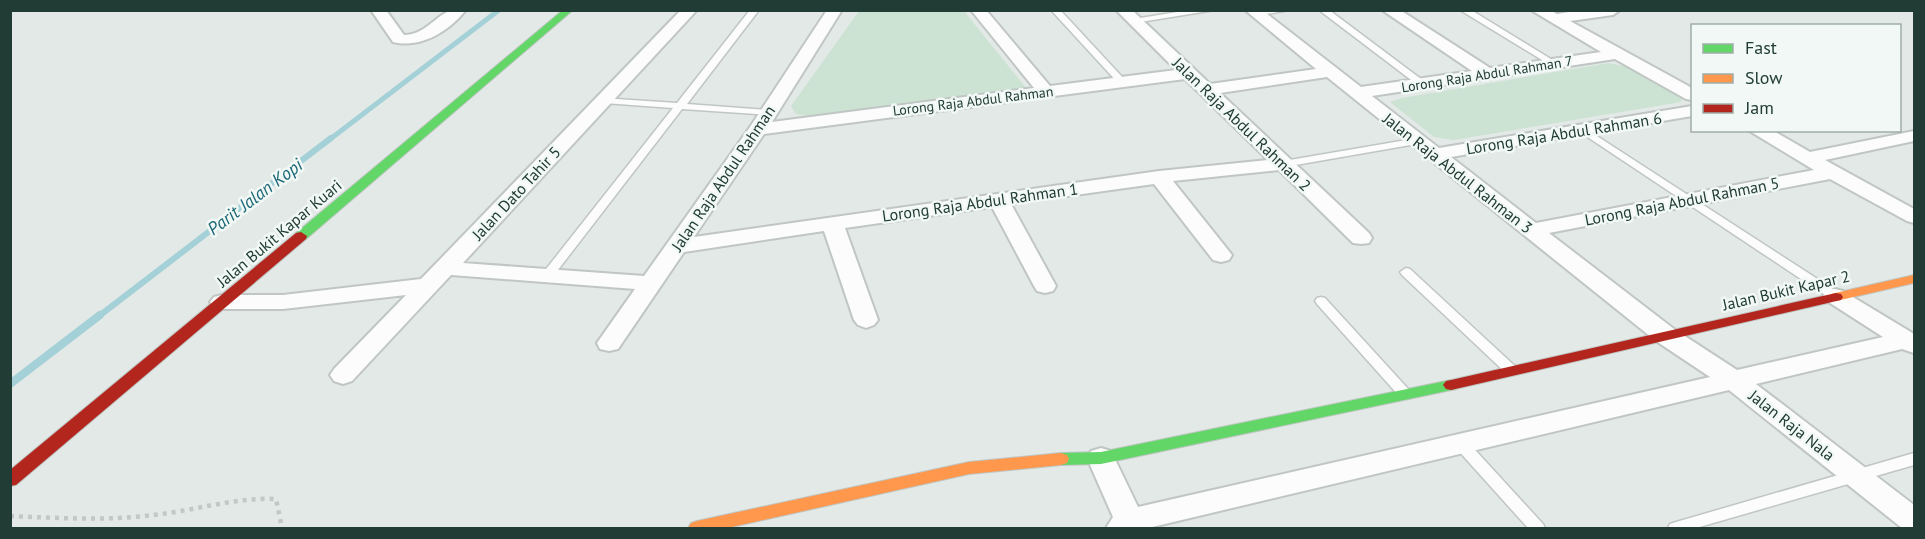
<svg xmlns="http://www.w3.org/2000/svg" width="1925" height="539" font-family="'PT Sans',sans-serif">
  <rect width="100%" height="100%" fill="#e3e9e6"/>
  <!-- green -->
  <g fill="#cce2d3">
    <path d="M859,11H964L1026,88L812,116L796,114L791,106Z"/>
    <path d="M1609,63L1627,67L1683,95L1681,102L1454,140L1434,137L1390,102L1402,98Z"/>
  </g>
  <g fill="none" stroke-linecap="round" stroke-linejoin="round">
    <!-- stream-far2 -->
    <path stroke="#a4d0d7" stroke-width="5" d="M329,140L499,10"/>
    <!-- stream-far1 -->
    <path stroke="#a4d0d7" stroke-width="6" d="M99,316L331,138"/>
    <!-- stream -->
    <path stroke="#a4d0d7" stroke-width="8" d="M10,384L100,315"/>
    <defs>
      <g id="lane">
        <path d="M750,10H759L687,104L768,110L771,111V115L682,109L551,279H543L541,276L543,273L673,108L604,103L601,102V98L677,103Z"/>
        <path d="M1051,10H1060L1125,80V84H1119Z"/>
        <path d="M1190,10H1215L1134,23L1130,21L1134,19Z"/>
        <path d="M1264,10H1289L1256,16L1252,14Z"/>
        <path d="M1319,10H1329L1425,82V86H1419Z"/>
        <path d="M1460,10H1471L1559,64L1555,67L1552,66Z"/>
        <path d="M1583,127L1839,293L1841,296L1839,299H1831L1580,132L1578,130Z"/>
        <path d="M1418,138L1423,141L1422,143L1284,167L1279,164L1284,161Z"/>
        <path d="M1406,268L1410,269L1517,368L1519,371L1517,374H1507L1402,275L1400,272Z"/>
        <path d="M1321,297L1325,298L1410,391L1412,394L1410,397H1400L1317,304L1315,301L1317,298Z"/>
        <path d="M1461,439L1466,440L1543,524L1545,528H1528L1456,448L1454,444L1456,440Z"/>
        <path d="M1914,453V465L1696,528H1668L1670,524L1676,522Z"/>
      </g>
      <g id="street">
        <path d="M371,10H386L404,35C423,35 432,20 447,12C452,9 460,10 466,10C449,31 421,49 393,42Z"/>
        <path d="M681,10H697L463,263L644,276L750,127L827,10H842L772,122L1034,88L971,10H986L1050,86L1176,70L1116,10H1132L1210,84L1316,69L1245,10H1262L1361,87L1472,71L1382,10H1400L1490,68L1601,52L1531,10H1550L1557,14L1580,10H1620L1613,15L1570,21L1692,88V100L1686,99L1615,59L1372,96L1439,148L1692,106V116L1451,157L1536,223L1814,170L1748,130H1772L1810,152L1914,131V141L1825,160L1914,209V223L1907,221L1830,179L1549,233L1674,329L1737,370L1883,337L1827,301L1823,296L1827,291L1835,289L1843,291L1914,334V353L1902,349L1756,384L1914,505V528H1902L1729,390L1148,528H1106L1113,517L1087,458L1091,451L1101,448L1111,451L1138,507L1710,377L1656,341L1327,77L1220,93L1369,233L1372,238L1369,243L1361,244L1353,243L1279,170L1173,181L1232,255L1229,260L1221,262L1213,260L1154,184L1011,204L1056,286L1053,291L1045,293L1037,291L1034,286L992,207L845,228L878,320L874,325L866,328L858,325L854,320L824,231L684,252L618,349L609,351L600,349L597,343L635,289L451,275L352,381L343,384L334,381L330,375L334,369L406,295L283,309H222L214,307L210,302L214,297L222,295H283L421,279ZM1185,79L1268,160L1159,171L694,237L764,134Z"/>
      </g>
      <g id="fast">
        <path d="M563,10H573L306,239H296L295,236L296,233Z"/>
        <path d="M1451,380L1456,381L1459,385L1456,389L1101,464L1061,465L1055,463L1053,459L1055,455L1061,453L1101,452Z"/>
      </g>
      <g id="slow">
        <path d="M1914,275V283L1836,301L1829,297L1831,294Z"/>
        <path d="M1061,453L1067,455L1069,459L1067,463L1061,465L969,474L727,528H688L691,523L697,521L969,462Z"/>
      </g>
      <g id="jam">
        <path d="M301,232L307,236L306,239L16,485L10,486V470L296,233Z"/>
        <path d="M1836,293L1841,294L1843,297L1841,300L1451,390L1446,389L1443,385L1446,381L1451,380Z"/>
      </g>
    </defs>
    <!-- lane casing -->
    <use href="#lane" stroke="#c0c6c3" stroke-width="3"/>
    <!-- street casing -->
    <use href="#street" stroke="#c0c6c3" stroke-width="4"/>
    <!-- fast casing -->
    <use href="#fast" stroke="#bfc6c3" stroke-width="2"/>
    <!-- slow casing -->
    <use href="#slow" stroke="#bfc6c3" stroke-width="2"/>
    <!-- jam casing -->
    <use href="#jam" stroke="#bfc6c3" stroke-width="2"/>
    <!-- path -->
    <path stroke="#c0c9c5" stroke-width="4.5" stroke-dasharray="4 5" stroke-linecap="butt" d="M10,516C58,518 106,521 153,515C194,511 234,497 276,499L282,528"/>
    <!-- lane -->
    <use href="#lane" fill="#fbfcfb" fill-rule="evenodd"/>
    <!-- street -->
    <use href="#street" fill="#fbfcfb" fill-rule="evenodd"/>
    <!-- fast -->
    <use href="#fast" fill="#63d668" fill-rule="evenodd"/>
    <!-- slow -->
    <use href="#slow" fill="#ff974d" fill-rule="evenodd"/>
    <!-- jam -->
    <use href="#jam" fill="#b3261e" fill-rule="evenodd"/>
  </g>
  <g text-anchor="middle" stroke-width="5" stroke-linejoin="round" paint-order="stroke">
    <!-- far-street labels -->
    <g font-size="14" fill="#213c35" stroke="#f1f8f5">
      <text transform="translate(1487 74) rotate(-9)" y="5">Lorong Raja Abdul Rahman 7</text>
      <text transform="translate(973 101) rotate(-7)" y="5">Lorong Raja Abdul Rahman</text>
    </g>
    <!-- street labels -->
    <g font-size="16" fill="#213c35" stroke="#f1f8f5">
      <text transform="translate(1242 124) rotate(44)" y="6">Jalan Raja Abdul Rahman 2</text>
      <text transform="translate(1564 133) rotate(-9)" y="6">Lorong Raja Abdul Rahman 6</text>
      <text transform="translate(1458 173) rotate(38)" y="6">Jalan Raja Abdul Rahman 3</text>
      <text transform="translate(723 178) rotate(-56)" y="6">Jalan Raja Abdul Rahman</text>
      <text transform="translate(516 193) rotate(-47)" y="6">Jalan Dato Tahir 5</text>
      <text transform="translate(1682 201) rotate(-11)" y="6">Lorong Raja Abdul Rahman 5</text>
      <text transform="translate(980 202) rotate(-8)" y="6">Lorong Raja Abdul Rahman 1</text>
      <text transform="translate(279 233) rotate(-40)" y="6">Jalan Bukit Kapar Kuari</text>
      <text transform="translate(1786 290) rotate(-13)" y="6">Jalan Bukit Kapar 2</text>
      <text transform="translate(1792 425) rotate(38)" y="6">Jalan Raja Nala</text>
    </g>
    <!-- water labels -->
    <g font-size="18" font-style="italic" fill="#1c6877" stroke="#f1f8f5">
      <text transform="translate(255 197) rotate(-37)" y="6">Parit Jalan Kopi</text>
    </g>
  </g>
  <!-- border -->
  <rect width="1925" height="539" fill="none" stroke="#213c35" stroke-width="24"/>
  <!-- legend -->
  <rect x="1691" y="24" width="210" height="108" fill="#f1f8f5" stroke="#9eada8" stroke-width="1.5"/>
  <rect x="1703" y="44" width="30" height="9" fill="#63d668" stroke="#9eada8" stroke-width="1.5"/>
  <text x="1745" y="54" font-size="18" fill="#213c35">Fast</text>
  <rect x="1703" y="74" width="30" height="9" fill="#ff974d" stroke="#9eada8" stroke-width="1.5"/>
  <text x="1745" y="84" font-size="18" fill="#213c35">Slow</text>
  <rect x="1703" y="104" width="30" height="9" fill="#b3261e" stroke="#9eada8" stroke-width="1.5"/>
  <text x="1745" y="114" font-size="18" fill="#213c35">Jam</text>
</svg>
